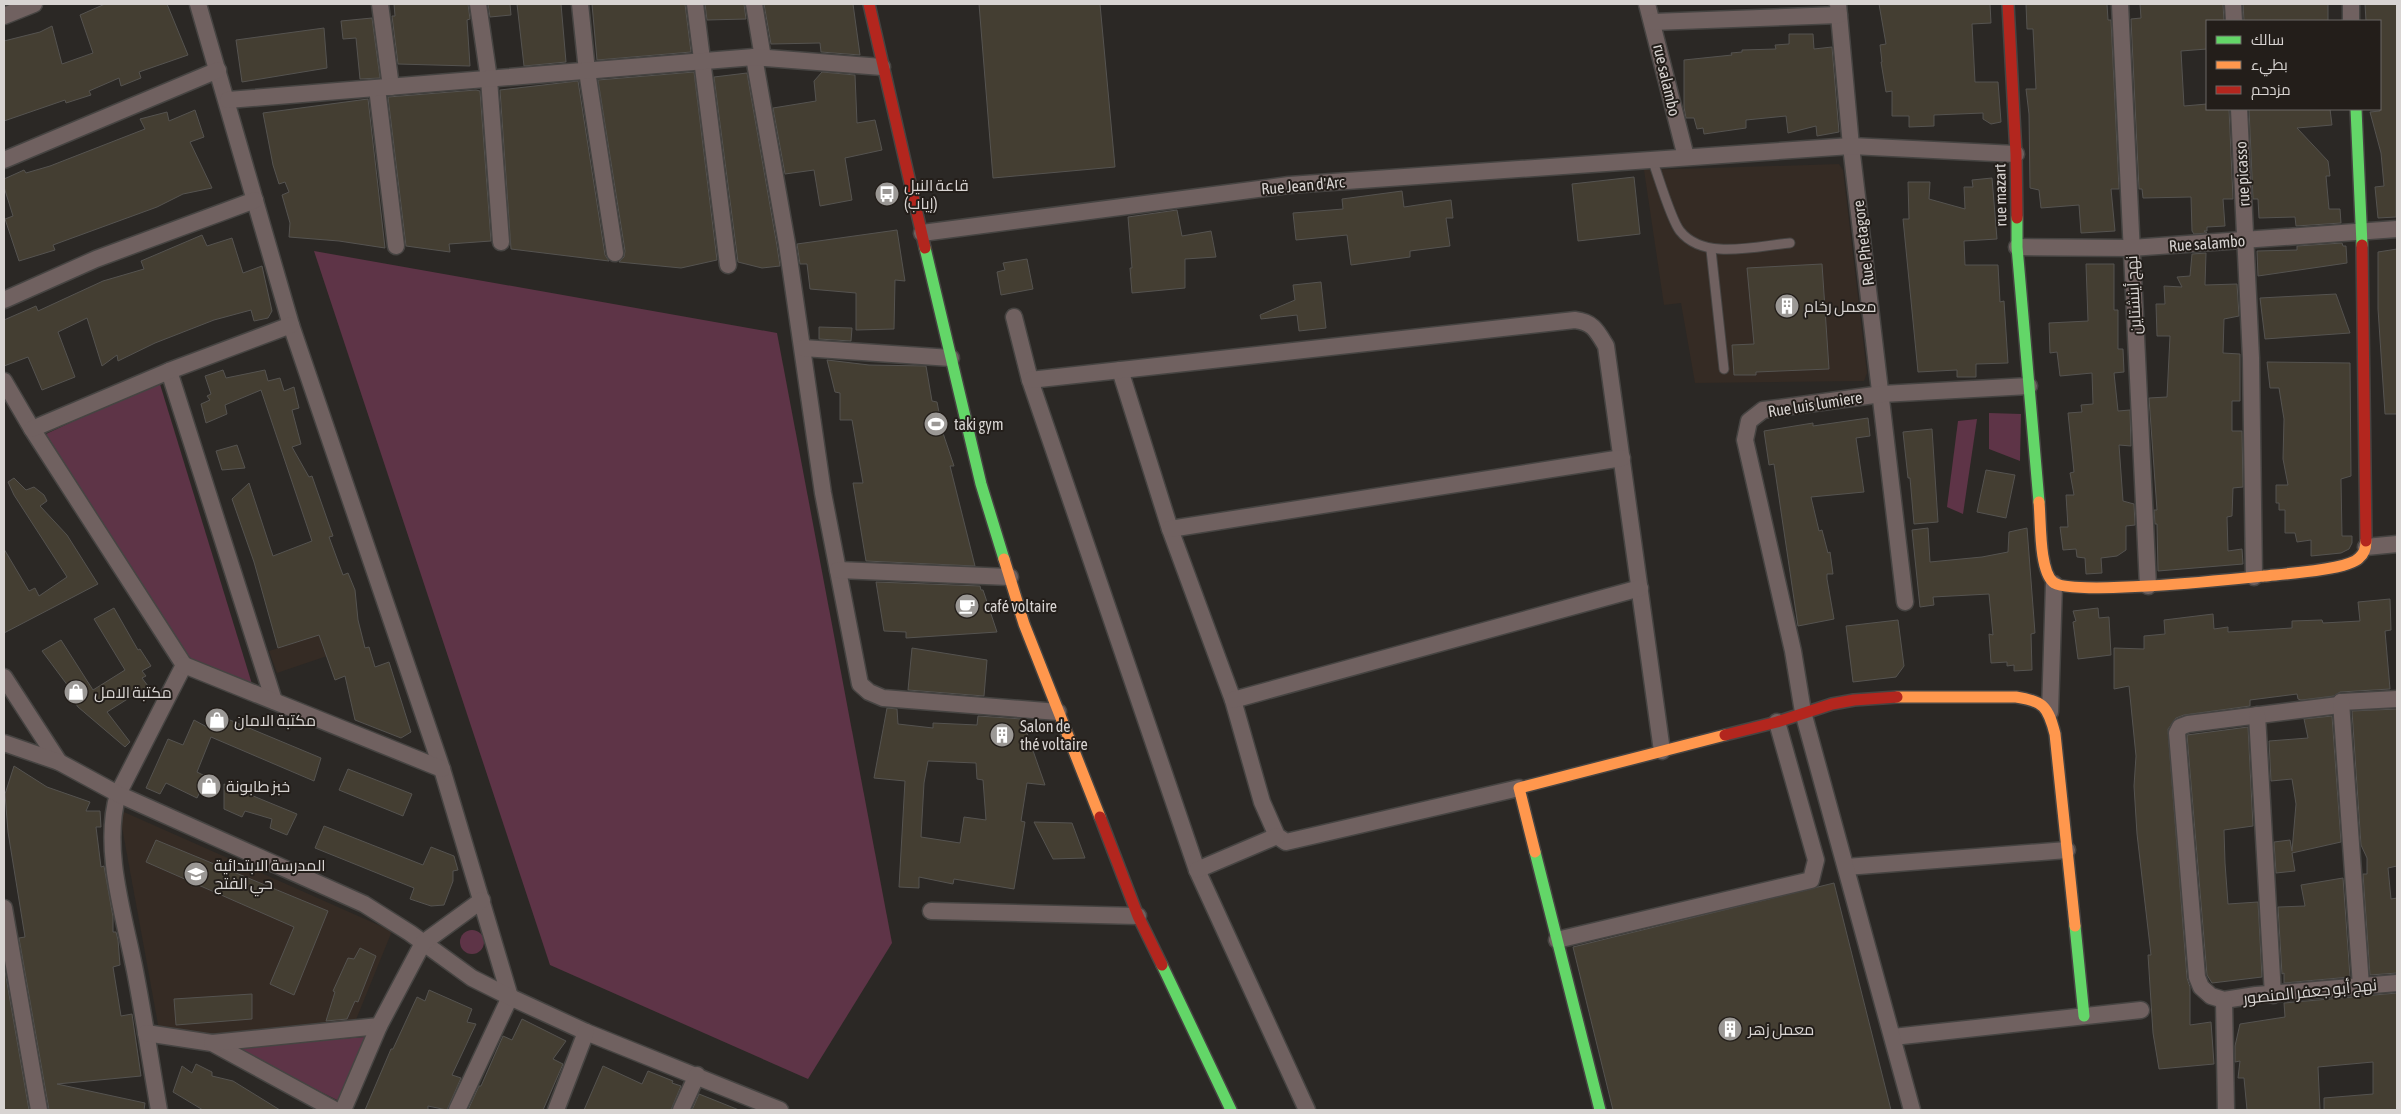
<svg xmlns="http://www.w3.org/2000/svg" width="2401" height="1114" font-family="'Asap Condensed',Cairo,sans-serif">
  <rect width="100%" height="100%" fill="#2b2825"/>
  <!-- built -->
  <g fill="#352b24">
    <path d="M1839,164L1843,170L1867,373L1864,381L1695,383L1681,303L1664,305L1644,170Z"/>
    <path d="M319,635L327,656L277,673L269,651Z"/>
    <path d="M124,812L392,931L353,1027L193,1035L159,1030L120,816Z"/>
  </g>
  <!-- green -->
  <g fill="#5e3447">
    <path d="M314,251L777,333L892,943L808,1079L550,965Z"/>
    <path d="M159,381L252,684L189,660L46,434Z"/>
    <path d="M1989,413L2021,414L2020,461L1989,449Z"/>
    <path d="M1977,419L1963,514L1947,507L1958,421Z"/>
    <circle cx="472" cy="942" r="12"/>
    <path d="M365,1037L339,1101L231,1047Z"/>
  </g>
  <!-- building -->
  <g fill="#443e32" stroke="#555350" fill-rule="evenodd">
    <path d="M105,4H167L188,55L139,72L141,78L121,86L119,78L89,91L91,95L66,103L65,100L4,121V41L40,32L52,26L62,64L93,53L80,15Z"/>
    <path d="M394,4H468L470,19L467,20L470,66L398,64L392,16H395Z"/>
    <path d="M488,4H510L511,15L490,17Z"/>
    <path d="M517,4H561L566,62L524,66Z"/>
    <path d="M592,4H685L691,52L597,60Z"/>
    <path d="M705,4H744L746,19L707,20Z"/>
    <path d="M764,4H853L860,55L821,52L820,43L771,44Z"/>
    <path d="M979,4H1100L1115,167L993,178Z"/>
    <path d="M1879,4H1990L1991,23L1972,24L1975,82H1998L2001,122L1991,124L1983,119V113L1934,115V126L1909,127V116H1892V91L1886,92L1881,62H1882L1880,45L1886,44Z"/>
    <path d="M2026,4H2107L2108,20H2111L2119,189H2111L2115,231L2081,233L2079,205L2041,208L2039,190L2030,188L2029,114L2026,89H2036L2033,29H2027Z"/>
    <path d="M2140,4H2223L2224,21H2207V49L2181,51L2184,106L2207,104V109H2229L2233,199H2223L2225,226L2207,227V231H2204L2207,233L2194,234L2192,231L2191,197L2143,198L2142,189H2139L2131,19L2141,18Z"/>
    <path d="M2243,4H2328V21H2244Z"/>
    <path d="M2365,4H2397L2396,217L2378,218L2375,187L2384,186L2381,153L2370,112L2380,111V21H2366Z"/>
    <path d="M372,18L380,78L360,79L356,38L343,39L341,21Z"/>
    <path d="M324,28L327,68L242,82L236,40Z"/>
    <path d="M1789,34H1813L1814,49L1832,47L1839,132L1817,136L1816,126L1788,133L1786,116L1746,120V128L1704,134L1703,128L1697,129L1694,118H1686L1684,107V60L1732,55L1731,53L1742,52V50L1776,49L1775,45L1789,44Z"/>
    <path d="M694,72L717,260L681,268L619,262L624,257L625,251L598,80Z"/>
    <path d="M822,72L855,75L857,123L875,120L882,150L845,158L852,200L820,206L814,170L785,174L773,108L816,101L814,81Z"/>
    <path d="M747,73L777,246L780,266L762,268L738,262L714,77Z"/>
    <path d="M578,81L605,255L609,261L511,249L500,90Z"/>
    <path d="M476,90L480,91L491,241L449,244L450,252L406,246L388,97Z"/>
    <path d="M368,99L385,248L339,241L289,237L290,223L282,195L289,192L285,182L279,184L273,165L263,113Z"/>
    <path d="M2249,109H2330L2332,125L2297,128L2328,161L2330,176H2326L2329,209H2340L2341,223L2296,226L2295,217L2259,218L2258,199H2253Z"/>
    <path d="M195,110L204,137L190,142L212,188L183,194L157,207L53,245L55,250L19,261L5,219L13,216L4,187V179L24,170L26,173L50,166L145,129L140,119L167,112L169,121Z"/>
    <path d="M1634,177L1640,234L1578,241L1572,184Z"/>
    <path d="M1992,178L1997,239L1964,241L1965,265H1998L2000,302L2004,301L2008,363L1976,364V377H1957V370L1918,372L1903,219H1909L1908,182H1930L1929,199L1965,209L1964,187H1973L1972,180Z"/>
    <path d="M1402,191L1404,207L1451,200L1453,218H1446L1450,246L1410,251V257L1351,265L1347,235L1296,240L1293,213L1343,209L1342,199Z"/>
    <path d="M1177,210L1182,236L1211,231L1216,257L1185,259V288L1132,293L1130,268H1132L1128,217Z"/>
    <path d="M897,230L905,281L895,280L894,329L856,330V293L810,289L807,264H800L797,244Z"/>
    <path d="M202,235L207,246L232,238L243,273L262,266L272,311L268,318L254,321L251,310L214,320L155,343L118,361L117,355L102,366L87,318L58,332L75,377L42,390L28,357L4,366V320L36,306L38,311L103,281L144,269L141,261Z"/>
    <path d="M2342,243L2343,246H2346L2347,263L2258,276L2257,251L2297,250V246Z"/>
    <path d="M2397,249V414H2385L2378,309V252Z"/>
    <path d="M2206,253L2205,285L2237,284L2239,316L2224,319L2223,353L2240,354V401H2232V431H2242L2243,487L2233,488L2232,516L2227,517L2228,551L2242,549L2243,564L2158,571L2157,524H2155L2154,510H2157L2149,398L2167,397L2170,336H2157L2156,304H2165L2164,286L2182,287L2177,277L2190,276L2192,254Z"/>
    <path d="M1027,259L1033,289L1001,295L997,272L1005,270L1003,263Z"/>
    <path d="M1822,264L1829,369L1756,372V375H1734L1732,345L1754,344L1747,268Z"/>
    <path d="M2086,264H2114V310H2118V349H2123L2124,372L2114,373L2118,411L2130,410L2131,446L2119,445L2123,501L2134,504L2135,525L2126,526V550L2117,556L2101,558L2102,573L2086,574L2085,558L2077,557L2076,549L2063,550L2060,527H2068L2066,495H2074L2070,473L2074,472L2068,413L2082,412L2081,405L2093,404L2092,373L2060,376L2057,352L2050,353L2049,323L2088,321Z"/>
    <path d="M1321,282L1326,328L1299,331L1297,315L1261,319L1260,315L1295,300L1293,285Z"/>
    <path d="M2336,294L2350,333L2265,339L2260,298Z"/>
    <path d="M819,327L852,328L851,341L819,339Z"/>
    <path d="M827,360L869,365L926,366L932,401L937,402L943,433L954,466H950L975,566L866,561L853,483H863L852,420H840V393L835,392Z"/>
    <path d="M2267,362L2350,363L2351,476L2341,479L2342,536H2352V543L2349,549L2341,553L2311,556V540L2297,542L2295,533H2285V510H2279V503H2276V485H2288L2283,459L2284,419L2279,388H2270Z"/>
    <path d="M223,370L226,378L265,370L268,381L280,378L284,391L294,387L299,408L292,410L301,444L292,447L309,477L312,476L333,536L329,537L343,575L348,573L355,590L358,620L365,648L369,647L375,667L389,662L411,732L401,738L355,720L345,676L335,680L319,635L278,648L254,562L232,499L249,483L273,556L312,541L261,390L225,405L227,414L206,423L201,404L210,400L207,396L211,394L205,376Z"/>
    <path d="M1868,418L1870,436L1856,438L1864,492L1811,497L1819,531L1822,530L1828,553L1830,552L1833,574H1827V579L1834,619L1798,626L1774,464L1769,465L1764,431L1813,423V426Z"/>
    <path d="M1932,429L1938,522L1914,524L1910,478H1908L1903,432Z"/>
    <path d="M237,445L245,468L222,470L216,451Z"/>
    <path d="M1986,470L2015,475L2006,518L1977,512Z"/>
    <path d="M14,478L26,490L34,487L44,495L47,501L40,506L67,535L98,584L4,633V549L29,591L35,588L39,596L67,577L14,495L8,482Z"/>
    <path d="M1928,528L1930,562L1982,557L2008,552L2009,532L2027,528L2035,633L2031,634L2032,670L2014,671V665L2007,666V662L1991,663L1989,634L1993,635L1989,594L1933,597L1934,605L1920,607L1912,530Z"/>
    <path d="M876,582L980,586L981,590H983L997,632L906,638V632L884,631Z"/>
    <path d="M2390,599L2391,630L2385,631L2390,689L2340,692L2334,696L2301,700L2298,699L2297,694L2250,700V706L2184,715L2176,718L2168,729L2187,978L2190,987V1025L2211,1022L2214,1064L2159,1069L2153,1033L2148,955H2151L2137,834L2134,786L2136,756L2129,686L2114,689V648L2144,649V636L2165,634L2164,620L2213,614L2214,629L2228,627V632L2292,628V621L2322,620L2323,623L2360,621L2358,602Z"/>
    <path d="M114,608L138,650L140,649L151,666L142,671L146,676L142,678L148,686L107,712L130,742L125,747L78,707L68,692L71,690L42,651L61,640L93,690L125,670L94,619Z"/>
    <path d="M2098,608L2099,618L2109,617L2111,655L2078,659L2073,622L2076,621L2073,611Z"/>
    <path d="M1898,620L1904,666L1896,677L1853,682L1846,626Z"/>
    <path d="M912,648L987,660L984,696L908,690Z"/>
    <path d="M887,708L897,709L898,724L933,728V723L977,725L978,716L1022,719L1045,785L1027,783L1021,821L1025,822L1014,889L954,879L953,884L919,877V888L899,887L905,781L874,778ZM928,761L976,763L977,779L983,780L986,820L964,817L960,843L921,837L924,783Z"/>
    <path d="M2397,709V866L2388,868L2391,899L2397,898V973L2370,975L2363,874H2367V858L2361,845L2352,711Z"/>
    <path d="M213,713L321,758L314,781L211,737L197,772L207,777L197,798L166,783L160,794L146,788L168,739L183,745L194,720L207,727Z"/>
    <path d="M2332,716L2341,842L2292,853L2295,871L2276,873L2274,842L2290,840L2292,851L2296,804L2292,779L2271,781L2269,741L2308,738L2304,719Z"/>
    <path d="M2248,727L2253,826L2224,830L2225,863L2228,904L2258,902L2262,977L2212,983L2207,975L2187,735Z"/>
    <path d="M14,766L47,787L90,802L86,811H100L101,827H96L101,867L104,866L113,917V932H116L118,940L120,965L113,967L121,1016L132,1014L141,1076L57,1084L145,1103L144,1110H49L19,938L25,937L8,832L5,794Z"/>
    <path d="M348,769L412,794L403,816L339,790Z"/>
    <path d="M224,784L297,814L287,835L270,828L272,819L245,811L242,817L224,809Z"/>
    <path d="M1034,822L1072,823L1085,858L1053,859Z"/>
    <path d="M324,826L423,865L431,847L454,856L458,870L453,871V881L444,905L431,906L410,899L414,888L315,848Z"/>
    <path d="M156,840L328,911L294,995L270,984L294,927L146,862Z"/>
    <path d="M2343,878L2350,977L2284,983V973L2282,974L2278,907L2305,906L2301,885Z"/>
    <path d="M1834,883L1891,1110H1613L1573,947Z"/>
    <path d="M360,948L376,956L358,1002L355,1001L347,1019L326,1021L335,992L333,991L348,958L354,959Z"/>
    <path d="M4,965L29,1110H4Z"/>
    <path d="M429,990L472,1009L467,1022L476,1024L452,1075L461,1078L447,1110L428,1106V1110H365L391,1049H393L417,997L425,1001Z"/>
    <path d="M2397,993V1110H2324V1098L2373,1094V1062L2318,1067L2320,1110H2247L2244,1078H2238L2240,1061L2235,1062V1046L2240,1024L2285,1017L2284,1003Z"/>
    <path d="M252,994V1019L176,1025L174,999Z"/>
    <path d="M522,1019L566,1041L553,1059L563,1064L543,1110H468L479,1086H481L503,1036L512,1040Z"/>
    <path d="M196,1064L212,1072V1076L233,1081L280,1110H203L173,1092L182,1066L192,1073Z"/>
    <path d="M603,1066L642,1084L648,1071L673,1081L672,1083L681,1086L671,1110H584Z"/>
    <path d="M699,1094L739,1110H692Z"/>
  </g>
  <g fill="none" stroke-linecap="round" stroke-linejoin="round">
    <defs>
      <g id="lane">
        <path d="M1652,159C1658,175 1671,220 1680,231C1704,261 1756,246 1790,243"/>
        <path d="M1711,250L1724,369"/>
      </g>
      <g id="street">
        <path d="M198,4L291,325L442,769L510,997L457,1110"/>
        <path d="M380,4L391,87"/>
        <path d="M478,4L489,79L501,242"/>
        <path d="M580,4L587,71L615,253"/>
        <path d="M695,4L728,265"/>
        <path d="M754,4L763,58"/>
        <path d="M1647,4L1686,157"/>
        <path d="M1838,4L1851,146L1905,602"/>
        <path d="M2120,4L2148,586"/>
        <path d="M2233,4L2234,21"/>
        <path d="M2351,4V21"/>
        <path d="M4,16L34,4"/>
        <path d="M1653,22L1839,15"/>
        <path d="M754,57L787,244L823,493L860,684L869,692L883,698L1058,712"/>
        <path d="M377,88L396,246"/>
        <path d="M228,100L754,57L882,67"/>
        <path d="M2239,109L2251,358L2254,577"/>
        <path d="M4,160L218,70"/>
        <path d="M922,233L1289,185L1851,146L2016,154"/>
        <path d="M2017,247L2131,248L2397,229"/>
        <path d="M4,300L96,259L255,200"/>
        <path d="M1014,317L1030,380L1197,870L1307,1110"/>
        <path d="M803,348L951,358"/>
        <path d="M1120,370L1170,529L1233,700L1262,802L1277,836L1286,842L1519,788"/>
        <path d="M169,371L274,701"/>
        <path d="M1030,380L1575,320C1593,322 1597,331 1606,346L1662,751"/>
        <path d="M4,381L32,429L184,665L118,794C102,849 124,915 135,971C144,1017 151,1064 159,1110"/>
        <path d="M32,429L169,371L291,325"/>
        <path d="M1170,529L1622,458"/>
        <path d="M2366,547L2397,544"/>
        <path d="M838,570L1010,577"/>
        <path d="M184,665L442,769"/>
        <path d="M4,677L59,762"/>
        <path d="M2397,699L2341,702L2339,705L2188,724L2180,727L2177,733L2197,977L2201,987L2211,996L2224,1000L2256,995L2397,983"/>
        <path d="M1233,700L1640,588"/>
        <path d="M2341,702L2361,986"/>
        <path d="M2050,712L2054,584"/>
        <path d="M2257,715L2273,995"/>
        <path d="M4,743L59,762L118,794L364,904L410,933L472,978L510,997L586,1032L780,1110"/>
        <path d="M1846,867L2067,850"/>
        <path d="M1197,870L1277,836"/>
        <path d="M4,908L39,1110"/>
        <path d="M931,911L1138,916"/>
        <path d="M1557,940L1811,880L1816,860L1777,722"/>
        <path d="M2224,1000L2226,1110"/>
        <path d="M146,1033L212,1043L335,1110"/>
        <path d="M1893,1037L2141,1010"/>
        <path d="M212,1043L379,1026"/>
        <path d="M343,1110L379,1026L423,943L482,900"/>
        <path d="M556,1110L586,1032"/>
        <path d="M681,1110L697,1075"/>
        <path d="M1912,1110L1803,712L1793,651L1745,440L1749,421L1763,410L1882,394L2029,386"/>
      </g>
      <g id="fast">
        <path d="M2356,109L2362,245"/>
        <path d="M2017,218V247L2039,502"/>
        <path d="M925,248L981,484L1004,559"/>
        <path d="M1535,852L1600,1110"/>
        <path d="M2075,926L2084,1016"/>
        <path d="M1162,965L1231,1110"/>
      </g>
      <g id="slow">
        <path d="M2039,502C2041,522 2039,569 2053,582C2068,597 2235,579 2264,576C2282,574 2348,570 2359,558C2364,554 2366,547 2366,541"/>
        <path d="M1004,559L1024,624L1100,817"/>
        <path d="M1897,697H2016C2044,701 2048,707 2055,734L2075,926"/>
        <path d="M1535,852L1519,788L1725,735"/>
      </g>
      <g id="jam">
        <path d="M869,4L925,248"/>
        <path d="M2008,4L2016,154L2017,218"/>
        <path d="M2362,245L2366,541"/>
        <path d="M1725,735L1777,722L1832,704L1854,700L1897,697"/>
        <path d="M1100,817L1138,916L1162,965"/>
      </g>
    </defs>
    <!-- lane casing -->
    <use href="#lane" stroke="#464442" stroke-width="11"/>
    <!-- street casing -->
    <use href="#street" stroke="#464442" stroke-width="19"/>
    <!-- fast casing -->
    <use href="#fast" stroke="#464442" stroke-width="14"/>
    <!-- slow casing -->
    <use href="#slow" stroke="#464442" stroke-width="14"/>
    <!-- jam casing -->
    <use href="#jam" stroke="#464442" stroke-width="14"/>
    <!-- lane -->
    <use href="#lane" stroke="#706160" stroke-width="9"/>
    <!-- street -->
    <use href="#street" stroke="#706160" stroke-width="16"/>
    <!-- fast -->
    <use href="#fast" stroke="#63d668" stroke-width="11"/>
    <!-- slow -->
    <use href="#slow" stroke="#ff974d" stroke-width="11"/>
    <!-- jam -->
    <use href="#jam" stroke="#b3261e" stroke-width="11"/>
  </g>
  <!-- icons -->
  <defs>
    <symbol id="bus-disc" viewBox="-11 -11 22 22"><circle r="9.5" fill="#9b9895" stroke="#231e1a"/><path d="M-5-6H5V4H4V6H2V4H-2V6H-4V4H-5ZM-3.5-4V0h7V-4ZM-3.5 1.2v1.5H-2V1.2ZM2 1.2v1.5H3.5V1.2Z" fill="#fff"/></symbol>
    <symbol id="building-disc" viewBox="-11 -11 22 22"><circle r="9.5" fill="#9b9895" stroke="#231e1a"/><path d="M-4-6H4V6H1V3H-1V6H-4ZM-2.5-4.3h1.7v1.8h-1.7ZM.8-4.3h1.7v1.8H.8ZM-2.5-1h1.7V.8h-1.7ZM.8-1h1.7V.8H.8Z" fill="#fff"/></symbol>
    <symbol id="stadium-disc" viewBox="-11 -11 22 22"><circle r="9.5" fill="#9b9895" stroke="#231e1a"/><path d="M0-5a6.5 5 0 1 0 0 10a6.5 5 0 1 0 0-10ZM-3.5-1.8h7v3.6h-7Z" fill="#fff"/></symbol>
    <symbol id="cafe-disc" viewBox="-11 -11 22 22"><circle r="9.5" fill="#9b9895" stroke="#231e1a"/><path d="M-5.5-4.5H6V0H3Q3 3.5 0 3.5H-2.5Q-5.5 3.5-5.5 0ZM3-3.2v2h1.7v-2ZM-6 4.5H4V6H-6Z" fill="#fff"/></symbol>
    <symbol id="shop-disc" viewBox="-11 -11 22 22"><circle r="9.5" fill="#9b9895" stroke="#231e1a"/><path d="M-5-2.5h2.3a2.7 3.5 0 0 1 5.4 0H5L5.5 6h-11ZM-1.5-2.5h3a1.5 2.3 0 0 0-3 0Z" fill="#fff"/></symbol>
    <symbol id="school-disc" viewBox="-11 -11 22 22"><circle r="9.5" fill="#9b9895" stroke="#231e1a"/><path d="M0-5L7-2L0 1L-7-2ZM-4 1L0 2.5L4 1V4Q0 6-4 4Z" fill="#fff"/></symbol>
  </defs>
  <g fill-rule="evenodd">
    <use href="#bus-disc" x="873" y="180" width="28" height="28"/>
    <use href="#building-disc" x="1773" y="292" width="28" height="28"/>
    <use href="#stadium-disc" x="922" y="410" width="28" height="28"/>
    <use href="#cafe-disc" x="953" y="592" width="28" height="28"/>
    <use href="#shop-disc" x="62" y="678" width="28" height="28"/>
    <use href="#shop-disc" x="203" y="706" width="28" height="28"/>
    <use href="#building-disc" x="988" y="721" width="28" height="28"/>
    <use href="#shop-disc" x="195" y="772" width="28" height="28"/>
    <use href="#school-disc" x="182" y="860" width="28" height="28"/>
    <use href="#building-disc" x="1716" y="1015" width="28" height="28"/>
  </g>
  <g text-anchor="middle" stroke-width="4" stroke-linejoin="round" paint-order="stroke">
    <!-- street labels -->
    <g font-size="16" fill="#d8d4d2" stroke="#231e1a">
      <text transform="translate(1667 80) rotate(77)" y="6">rue salambo</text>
      <text transform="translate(2242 174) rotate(-93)" y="6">rue picasso</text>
      <text transform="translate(1303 185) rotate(-5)" y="6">Rue Jean d'Arc</text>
      <text transform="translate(2000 195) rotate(-91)" y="6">rue mazart</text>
      <text transform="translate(1863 243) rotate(-97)" y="6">Rue Phetagore</text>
      <text transform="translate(2207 243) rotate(-4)" y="6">Rue salambo</text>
      <text transform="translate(2133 295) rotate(-93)" y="6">نهج أينشتاين</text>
      <text transform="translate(1815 404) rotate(-9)" y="6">Rue luis lumiere</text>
      <text transform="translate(2310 991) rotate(-6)" y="6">نهج أبو جعفر المنصور</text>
    </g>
    <!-- poi labels -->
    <g font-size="16" fill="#d8d4d2" stroke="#231e1a" text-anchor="start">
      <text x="904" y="191">قاعة النيل<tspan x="904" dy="18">(إياب)</tspan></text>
      <text x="1804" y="312">معمل رخام</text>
      <text x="954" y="430">taki gym</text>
      <text x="984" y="612">café voltaire</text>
      <text x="94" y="698">مكتبة الامل</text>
      <text x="234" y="726">مكتبة الامان</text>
      <text x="1020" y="732">Salon de<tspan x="1020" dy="18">thé voltaire</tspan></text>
      <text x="226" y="792">خبز طابونة</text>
      <text x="214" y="871">المدرسة الابتدائية<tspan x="214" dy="18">حي الفتح</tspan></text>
      <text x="1748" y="1035">معمل زهر</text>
    </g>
  </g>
  <!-- border -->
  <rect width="2401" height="1114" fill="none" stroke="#d8d4d2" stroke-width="10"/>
  <!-- legend -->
  <rect x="2206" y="20" width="175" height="90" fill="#231e1a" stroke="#6b6764"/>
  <rect x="2216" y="36" width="25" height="8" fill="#63d668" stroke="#6b6764"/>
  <text x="2251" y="45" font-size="15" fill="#d8d4d2">سالك</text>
  <rect x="2216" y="61" width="25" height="8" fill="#ff974d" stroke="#6b6764"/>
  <text x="2251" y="70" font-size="15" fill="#d8d4d2">بطيء</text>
  <rect x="2216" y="86" width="25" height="8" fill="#b3261e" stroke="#6b6764"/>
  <text x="2251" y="95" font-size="15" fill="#d8d4d2">مزدحم</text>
</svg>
